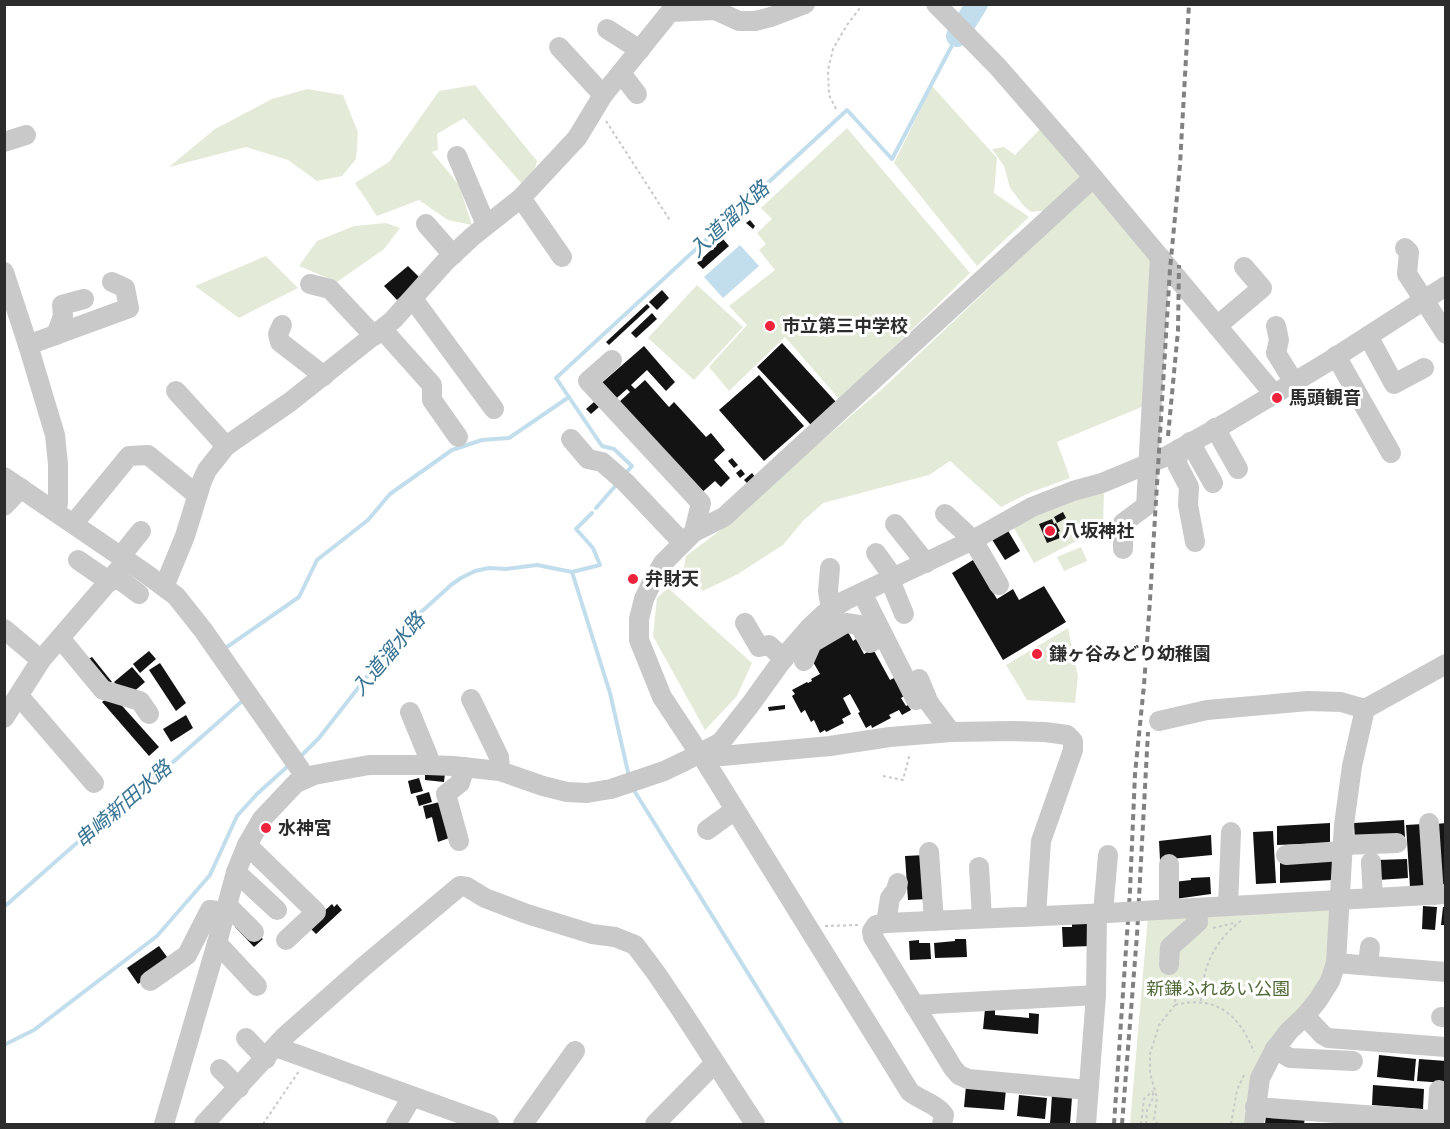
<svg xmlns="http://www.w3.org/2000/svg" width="1450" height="1129" font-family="'Open Sans','Noto Sans JP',sans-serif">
  <rect width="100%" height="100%" fill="#fff"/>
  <!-- green -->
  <g fill="#e3ebd8">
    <path d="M475,85L537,161L533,176L522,184L464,118L437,134L438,150L432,152L459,185L472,225L448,220L419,200L377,216L355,183L389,162L439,91Z"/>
    <path d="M932,86L997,158L994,193L1029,217L977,266L894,163Z"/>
    <path d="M307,89L343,95L358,132L356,159L342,176L317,181L288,160L246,147L169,167L215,129L272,99Z"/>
    <path d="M1042,127L1087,178L1056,209L1031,212L1024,206L1010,188L1004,166L992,149L1004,147L1015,155Z"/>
    <path d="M847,128L970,273L840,400L785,337L729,391L709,367L747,325L729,306L775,270L759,250L766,244L757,233L772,219L761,208Z"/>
    <path d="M1094,190L1154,261L1144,406L1057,442L1070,478L1029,493L1001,507L950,461L929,475L823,503L803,521L783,545L738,574L703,591L683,571L686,556L742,514L784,473L881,390L992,285L1077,201Z"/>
    <path d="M386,223L400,228L384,249L337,282L299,266L317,241L354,226Z"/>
    <path d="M266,256L298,288L239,318L195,286Z"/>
    <path d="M697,285L743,327L694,380L648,338Z"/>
    <path d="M1104,490L1103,527L1034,563L1012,525L1059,506Z"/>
    <path d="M1081,547L1087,561L1064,571L1057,557Z"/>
    <path d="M668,588L752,663L737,696L705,730L653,636L657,598Z"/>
    <path d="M1068,628L1078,677L1075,703L1027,700L1006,665Z"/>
    <path d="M1333,908L1330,968L1252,1078L1248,1095L1245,1124H1130L1148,916Z"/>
  </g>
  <!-- water -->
  <path fill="#c2deec" d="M740,245L759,266L723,298L704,277Z"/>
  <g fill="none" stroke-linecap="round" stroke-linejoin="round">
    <!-- stream -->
    <g stroke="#c2deec" stroke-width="4">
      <path d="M625,474L632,466L614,449L602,446L556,378L847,110L892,159L957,36L956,35"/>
      <path d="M596,508L617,484"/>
      <path d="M572,572L610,693L628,772"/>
      <path d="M227,647L299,597L317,560L368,520L390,494L452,450L482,440L509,438L569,397"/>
      <path d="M300,757L319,738L369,674L393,650L408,624L451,585L461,578L475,571L489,568L506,569L537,565L572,572L600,565L593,548L576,529L592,513"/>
      <path d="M635,792L842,1124"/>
      <path d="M4,907L137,790L172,763L241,702"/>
      <path d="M4,1045L34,1030L157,936L210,875L237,816L257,794L288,766"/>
    </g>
    <!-- river -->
    <path stroke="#c2deec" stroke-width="22" d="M957,36L977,4"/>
  </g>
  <!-- building -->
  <g fill="#131313">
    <path d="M750,220L755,226L753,229L746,223Z"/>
    <path d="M723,239L729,246L703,269L697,263Z"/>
    <path d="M408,266L421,279L397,300L384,286Z"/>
    <path d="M662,290L669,298L657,310L649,302Z"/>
    <path d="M647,304L650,307L609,345L606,342Z"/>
    <path d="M652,313L657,319L636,338L631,333Z"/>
    <path d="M782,343L836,402L811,425L757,367Z"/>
    <path d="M644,346L675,382L666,391L647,370L631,385L635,389L645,380L669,407L674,402L706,437L711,433L725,450L714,460L730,478L721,487L715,481L699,495L618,403L630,392L627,389L611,403L597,387Z"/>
    <path d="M759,375L804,426L764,461L719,410Z"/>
    <path d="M594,402L599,407L591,414L586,409Z"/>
    <path d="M732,458L738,465L734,468L728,461Z"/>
    <path d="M741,469L745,474L740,478L736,473Z"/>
    <path d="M752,473L756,478L748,484L744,480Z"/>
    <path d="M1063,512L1066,518L1057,523L1054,517Z"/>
    <path d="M1052,519L1054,524L1056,523L1060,531L1058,532L1060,538L1047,543L1039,524Z"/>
    <path d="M1007,529L1020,551L1005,560L991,538Z"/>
    <path d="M973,560L997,599L1013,589L1019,600L1044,586L1066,622L1003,660L952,573Z"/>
    <path d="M848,632L853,641L856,639L864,654L873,649L890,680L894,678L904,696L901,698L906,706L908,705L911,710L902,715L899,710L889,715L891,718L872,728L871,725L866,728L858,713L860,712L850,694L843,698L851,714L842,719L844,723L826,732L825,730L820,733L814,720L811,722L805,710L801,713L792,696L795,694L792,690L807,682L808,683L812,681L811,679L820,674L809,655Z"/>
    <path d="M149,651L156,659L140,673L133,664Z"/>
    <path d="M92,657L112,682L107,685L87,660Z"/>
    <path d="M160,663L186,703L176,711L149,670Z"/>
    <path d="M132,667L145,682L131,694L121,690L114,682Z"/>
    <path d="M109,697L116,699L159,747L149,756L102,702Z"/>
    <path d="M785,705V709L769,711L768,707Z"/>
    <path d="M186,715L193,728L171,742L163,729Z"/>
    <path d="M425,771L445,773L444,782L425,780Z"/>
    <path d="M419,778L423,791L411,794L408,781Z"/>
    <path d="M429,792L432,802L419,806L416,796Z"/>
    <path d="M440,802L449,838L438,842L432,817L426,819L423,806Z"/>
    <path d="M1404,820L1405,837L1355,840L1354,823Z"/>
    <path d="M1330,823V843L1277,845V826Z"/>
    <path d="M1446,823V885L1440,886L1436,824Z"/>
    <path d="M1423,824L1427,885L1410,887L1406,825Z"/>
    <path d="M1273,831L1276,883L1256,884L1253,832Z"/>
    <path d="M1211,835L1212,855L1160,860L1159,841Z"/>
    <path d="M925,855L928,899L908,900L905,856Z"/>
    <path d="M1407,859L1408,878L1378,880L1377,860Z"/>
    <path d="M1332,861L1333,880L1280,883V863Z"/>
    <path d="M1210,877L1211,894L1175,899L1174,882L1191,880V878Z"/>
    <path d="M332,904L334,907L337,904L342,910L316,934L308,926Z"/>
    <path d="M1423,906L1437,907L1435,930L1422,929Z"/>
    <path d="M1443,907H1446V925H1441Z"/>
    <path d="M1072,922H1088L1091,946L1063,947L1062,927H1072Z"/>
    <path d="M238,923L259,936L263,939L254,947L235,927Z"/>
    <path d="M955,939H966L967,957L935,958L934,943L955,941Z"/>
    <path d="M919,940V943H930L931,959L910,960L909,941Z"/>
    <path d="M159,946L170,961L138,984L127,968Z"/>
    <path d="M985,1009L995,1010V1015L1029,1018V1013L1039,1014L1038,1034L983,1029Z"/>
    <path d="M1379,1055L1416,1059L1414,1081L1377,1077Z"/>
    <path d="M1419,1059L1446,1061V1083L1417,1081Z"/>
    <path d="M1373,1085L1424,1089L1423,1109L1372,1105Z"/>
    <path d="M966,1086L1006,1089L1004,1110L964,1107Z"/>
    <path d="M1019,1095L1047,1098L1045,1119L1017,1116Z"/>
    <path d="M1052,1095L1072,1097L1070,1124H1050Z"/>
    <path d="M1266,1115L1305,1118L1304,1124H1265Z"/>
  </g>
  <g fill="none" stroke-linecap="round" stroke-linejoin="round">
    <!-- path -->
    <g stroke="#c9c9c9" stroke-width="2" stroke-dasharray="3 3" stroke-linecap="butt">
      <path d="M836,109L829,95L828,70L833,49L847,25L863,4"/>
      <path d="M606,121L671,222"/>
      <path d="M883,776L903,780L910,753"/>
      <path d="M825,926L859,925"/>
      <path d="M1213,928L1234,923"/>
      <path d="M1201,1001C1202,968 1214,941 1241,921"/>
      <path d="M1175,1005C1216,995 1239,1014 1254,1052"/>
      <path d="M263,1124L299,1071"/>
      <path d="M1141,1124L1144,1099L1153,1091"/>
      <path d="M1146,1124L1147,1110L1153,1098V1091L1155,1088"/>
      <path d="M1158,1124L1154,1120L1157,1098L1150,1073V1054L1159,1025L1175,1005L1176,979"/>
      <path d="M1231,1124L1237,1090L1244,1075"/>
    </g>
    <!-- minor -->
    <g stroke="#c9c9c9" stroke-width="20">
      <path d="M936,4L997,66L1072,152L1274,394"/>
      <path d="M607,29L640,50"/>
      <path d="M559,47L603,95"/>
      <path d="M621,73L637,94"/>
      <path d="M4,142L26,135"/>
      <path d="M457,156L486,225"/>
      <path d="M521,198L562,257"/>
      <path d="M426,224L453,255"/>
      <path d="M1405,248L1409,252L1407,274L1446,334"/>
      <path d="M4,272L28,345L55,435L58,464V503L56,511"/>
      <path d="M310,284L330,289L374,336"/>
      <path d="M413,299L494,409"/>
      <path d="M282,325L278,334L280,342L324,376"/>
      <path d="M1217,326L1262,288L1244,267"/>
      <path d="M1276,326L1279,340L1276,353L1294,382"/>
      <path d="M382,329L432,385V400L458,437"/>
      <path d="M56,335L63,316L62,305L84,299"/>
      <path d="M1368,336L1394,384L1424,368"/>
      <path d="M28,345L129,308L125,288L112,282"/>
      <path d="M1336,356L1391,453"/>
      <path d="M612,360L588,381L701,503L694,532"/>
      <path d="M176,391L226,446"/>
      <path d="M1215,428L1238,469"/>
      <path d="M571,439L588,459L602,462L625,482L682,542"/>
      <path d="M1190,442L1213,483"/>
      <path d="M1179,449L1177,464L1189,487L1188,505L1195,542"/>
      <path d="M4,477L145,573L176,596L203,630L300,769L305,778"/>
      <path d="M4,506L21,488"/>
      <path d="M945,514L973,540L999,585"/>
      <path d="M74,523L129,456L148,455L197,495"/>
      <path d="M895,524L926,563"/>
      <path d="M1123,549V523L1146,506L1160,257"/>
      <path d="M876,553L894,578"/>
      <path d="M121,556L141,531"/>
      <path d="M78,560L110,582"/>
      <path d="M830,568L828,591L831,610"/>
      <path d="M115,576L139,594"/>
      <path d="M890,580L904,614"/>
      <path d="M164,587L185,536L202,481L207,470L226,446L290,402L393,320L445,262L473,236L521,198L577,138L603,95L670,12L715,10L739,21H755L771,17L805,4"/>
      <path d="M862,593L916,700"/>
      <path d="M745,623L759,647L769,645L784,659"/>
      <path d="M4,629L41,660"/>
      <path d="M60,638L103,690L140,701L149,714"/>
      <path d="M804,661L812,643L846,623L859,625L870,643L883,635"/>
      <path d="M919,679L929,703L951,732"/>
      <path d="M19,696L94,783"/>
      <path d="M471,699L499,757L500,771"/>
      <path d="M410,712L428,756L427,765"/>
      <path d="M4,718L41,660L127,560"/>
      <path d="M1159,721L1207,710L1308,701L1341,702L1365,709L1446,664"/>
      <path d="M699,753L662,697L639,640V619L644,599L653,580L663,563L694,532L724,517L1093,178"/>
      <path d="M700,753L722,756L830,746L890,737L951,732L1012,731L1045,732L1067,735L1073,741V750L1041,841L1036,915"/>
      <path d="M700,753L910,1092C920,1100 938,1105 944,1115L942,1124"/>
      <path d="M1429,823L1434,895"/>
      <path d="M707,830L735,810"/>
      <path d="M459,841L446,794L460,783L465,767"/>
      <path d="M247,845L316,912L286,940"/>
      <path d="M1343,845L1397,843"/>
      <path d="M929,852L934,921"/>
      <path d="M1286,855L1342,851"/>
      <path d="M1371,862L1373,898"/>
      <path d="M979,867L982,918"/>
      <path d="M236,872L277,910"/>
      <path d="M227,905L254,932"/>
      <path d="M1228,906L1231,832"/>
      <path d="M1169,909V864"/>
      <path d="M1158,910L1446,894"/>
      <path d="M1103,913L1108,855"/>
      <path d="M886,923L890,898L896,890L898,883"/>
      <path d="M217,943L257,986"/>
      <path d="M1336,963L1446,972"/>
      <path d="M1169,965L1170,947L1198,922L1197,908"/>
      <path d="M1368,965L1370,947"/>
      <path d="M150,981L187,955L210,910L225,912"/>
      <path d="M914,1005L1096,995"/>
      <path d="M1305,1016L1323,1035L1328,1038L1446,1047"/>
      <path d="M1441,1017H1446"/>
      <path d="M246,1038L266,1059"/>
      <path d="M276,1047L489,1124"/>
      <path d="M1275,1049L1290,1058L1353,1061"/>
      <path d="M220,1069L239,1088"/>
      <path d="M1088,1090L968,1079L959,1075L953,1068L873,937L872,931L876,925L886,923L1108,913"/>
      <path d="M1255,1107L1446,1121"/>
      <path d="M1437,1121L1439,1090"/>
      <path d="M164,1124L217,943L236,872L247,845L262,819L296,783L314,775L369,765H427L453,766L500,771L543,786L567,792L587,793L611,789L664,771L685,761L721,742L750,705L789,651L810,627L824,614L846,600L973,540L1032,507L1073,491L1102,483L1167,456L1226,423L1331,360L1446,286"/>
      <path d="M204,1124L284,1037L362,968L460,886L467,887L485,898L527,914L592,934L615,937L635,945L656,973L681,1010L755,1124"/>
      <path d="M396,1124L412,1097"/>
      <path d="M523,1124L575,1051"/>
      <path d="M655,1124L715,1063"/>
      <path d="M1086,1124L1096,995L1097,913"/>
      <path d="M1254,1124L1260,1078L1275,1049L1289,1031L1305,1016L1318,1000L1330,981L1336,963L1344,825L1352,766L1365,709"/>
    </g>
    <!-- rail -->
    <g stroke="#818181" stroke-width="4" stroke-dasharray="6 4.5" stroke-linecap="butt">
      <path d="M1168,436L1178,331L1179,265"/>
      <path d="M1114,1124L1130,891L1135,774L1144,685L1150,600L1170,269L1180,165L1189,4"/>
      <path d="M1122,1124L1137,935L1148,732"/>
    </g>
    <!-- minor-bridge -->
    <path stroke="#c9c9c9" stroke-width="20" d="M1108,913L1158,910"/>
  </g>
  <!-- markers -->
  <g fill="#ef223b" stroke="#fff" stroke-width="2">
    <circle cx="770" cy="326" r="6"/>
    <circle cx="1277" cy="398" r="6"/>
    <circle cx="1050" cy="531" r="6"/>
    <circle cx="633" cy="579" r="6"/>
    <circle cx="1037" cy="654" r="6"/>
    <circle cx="266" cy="828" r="6"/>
  </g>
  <g text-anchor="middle" stroke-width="6" stroke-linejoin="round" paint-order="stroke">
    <!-- poi labels -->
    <g font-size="18" font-weight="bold" fill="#2c2c2c" stroke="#fff" text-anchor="start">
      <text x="782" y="332">市立第三中学校</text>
      <text x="1289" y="404">馬頭観音</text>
      <text x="1062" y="537">八坂神社</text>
      <text x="645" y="585">弁財天</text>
      <text x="1049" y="660">鎌ヶ谷みどり幼稚園</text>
      <text x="278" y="834">水神宮</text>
    </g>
    <!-- park labels -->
    <g font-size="18" fill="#516937" stroke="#fff">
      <text x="1218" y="995">新鎌ふれあい公園</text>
    </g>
    <!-- water labels -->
    <g font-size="20" font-style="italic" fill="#367292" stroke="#fff">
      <text transform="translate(729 219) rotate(-43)" y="7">入道溜水路</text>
      <text transform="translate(388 654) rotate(-50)" y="7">入道溜水路</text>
      <text transform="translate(123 804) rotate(-41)" y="7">串崎新田水路</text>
    </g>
  </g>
  <!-- border -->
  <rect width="1450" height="1129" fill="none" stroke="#2c2c2c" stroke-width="12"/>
</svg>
